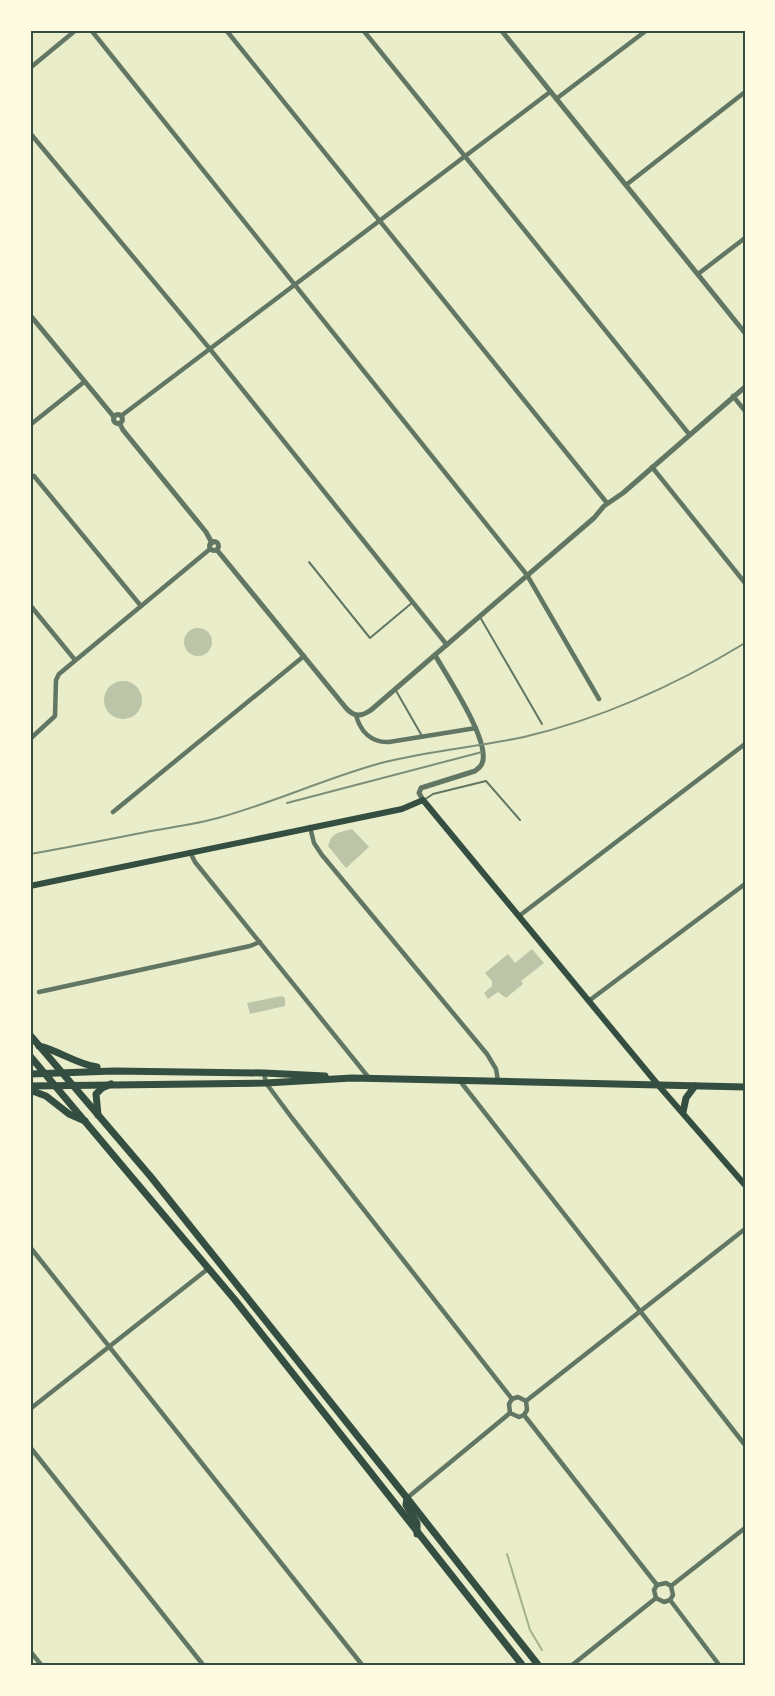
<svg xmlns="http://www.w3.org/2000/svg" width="775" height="1696" font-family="'Fira Sans',sans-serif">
  <rect width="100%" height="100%" fill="#e9edc9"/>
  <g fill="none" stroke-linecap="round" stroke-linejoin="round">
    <!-- stream -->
    <path stroke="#a3b18a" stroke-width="2" d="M507,1554L530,1630L542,1650"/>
  </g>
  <!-- building -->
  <g fill="#bcc5a7">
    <circle cx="198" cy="642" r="14"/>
    <circle cx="123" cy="700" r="19"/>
    <path d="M352,829L369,847L346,868L328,846L331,838L337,833Z"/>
    <path d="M532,949L544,963L521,981L523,984L506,998L498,992L488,999L484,993L492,986V981L485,973L508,954L515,963Z"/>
    <path d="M282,996L285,998V1006L250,1014L247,1003Z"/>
  </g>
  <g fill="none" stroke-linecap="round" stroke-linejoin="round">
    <!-- service -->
    <g stroke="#617663" stroke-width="2">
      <path d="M309,562L370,638L413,602"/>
      <path d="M480,617L542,724"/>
      <path d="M395,689L422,736"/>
      <path d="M424,800L433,794L486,781L520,820"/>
    </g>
    <!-- minor -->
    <g stroke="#617663" stroke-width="4.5">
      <path d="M91,30L527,575L599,699"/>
      <path d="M226,30L607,503"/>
      <path d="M363,30L689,434"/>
      <path d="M30,68L76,30"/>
      <path d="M556,99L647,30"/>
      <path d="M30,133L210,349L447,645"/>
      <path d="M626,185L745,92"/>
      <path d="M698,274L745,238"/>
      <path d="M733,396L745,411"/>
      <path d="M121,416L550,92"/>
      <path d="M30,425L84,382"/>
      <path d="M652,467L745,583"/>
      <path d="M34,476L141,606"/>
      <path d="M30,605L75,660"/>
      <path d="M356,715C360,731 371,743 389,742L476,728"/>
      <path d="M30,739L55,716L56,680L59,674L210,549"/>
      <path d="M113,812L304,656"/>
      <path d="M310,827L314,843L322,855L487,1054L496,1069L498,1081"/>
      <path d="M190,852L195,862L369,1078"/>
      <path d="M519,916L745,744"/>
      <path d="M39,992L250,946L260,942"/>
      <path d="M590,1000L745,884"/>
      <path d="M264,1073L266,1083L292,1118L512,1399"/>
      <path d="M460,1081L745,1445"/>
      <path d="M30,1247L363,1666"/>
      <path d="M512,1399L509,1404L510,1413L519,1417L524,1415"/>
      <path d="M512,1399L518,1397L526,1401L527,1410L524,1415"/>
      <path d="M526,1401L745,1229"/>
      <path d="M30,1409L209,1268"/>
      <path d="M524,1415L657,1585"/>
      <path d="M30,1447L204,1666"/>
      <path d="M407,1498L510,1413"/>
      <path d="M657,1585L654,1590L656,1598L664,1602L670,1600"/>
      <path d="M657,1585L666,1583L671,1586L673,1595L670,1600"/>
      <path d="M671,1586L745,1528"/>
      <path d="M670,1600L720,1666"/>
      <path d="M30,1651L42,1666"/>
      <path d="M571,1666L656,1598"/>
    </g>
    <!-- tertiary -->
    <g stroke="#617663" stroke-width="5">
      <path d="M501,30L745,333"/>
      <path d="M30,315L114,417"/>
      <circle cx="118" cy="419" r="4.5"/>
      <path d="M120,424L123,430L206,532L212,543"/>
      <circle cx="214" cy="546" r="4.5"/>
      <path d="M217,550L346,708C354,717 361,717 371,710L594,518L604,506L623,493L745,387"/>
      <path d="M423,800L419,793L421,788L475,771C479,768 482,766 483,760C487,736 448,678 435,655"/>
    </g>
    <!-- secondary -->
    <path stroke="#344e41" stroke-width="6" d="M30,886L402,809L423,800L659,1086L745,1185"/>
    <!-- primary -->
    <g stroke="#344e41" stroke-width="7">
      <path d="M39,1046C60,1051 76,1064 97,1067"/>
      <path d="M30,1074L114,1071L264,1073L325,1076"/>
      <path d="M30,1086L266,1083L352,1078L745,1087"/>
      <path d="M30,1090L46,1096L69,1114L85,1121"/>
      <path d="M683,1112L686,1098L695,1086"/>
    </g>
    <!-- trunk -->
    <g stroke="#344e41" stroke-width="7">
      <path d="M30,1035L151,1177L407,1498L539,1666"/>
      <path d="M30,1056L235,1300L523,1666"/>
      <path d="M98,1115L96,1094L102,1088L111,1084"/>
      <path d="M407,1498L406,1505L417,1523V1534"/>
    </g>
    <!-- rail -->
    <g stroke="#7c8e77" stroke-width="2">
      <path d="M287,803L482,752"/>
      <path d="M30,854C70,847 110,839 151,831C173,827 196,824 218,818C273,803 326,778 381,763C428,751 477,747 524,737C604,718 676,685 745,643"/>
    </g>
  </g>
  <!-- border -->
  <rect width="775" height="1696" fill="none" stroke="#fefae0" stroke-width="63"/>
  <rect x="32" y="32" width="712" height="1632" fill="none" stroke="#344e41" stroke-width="2"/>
</svg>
